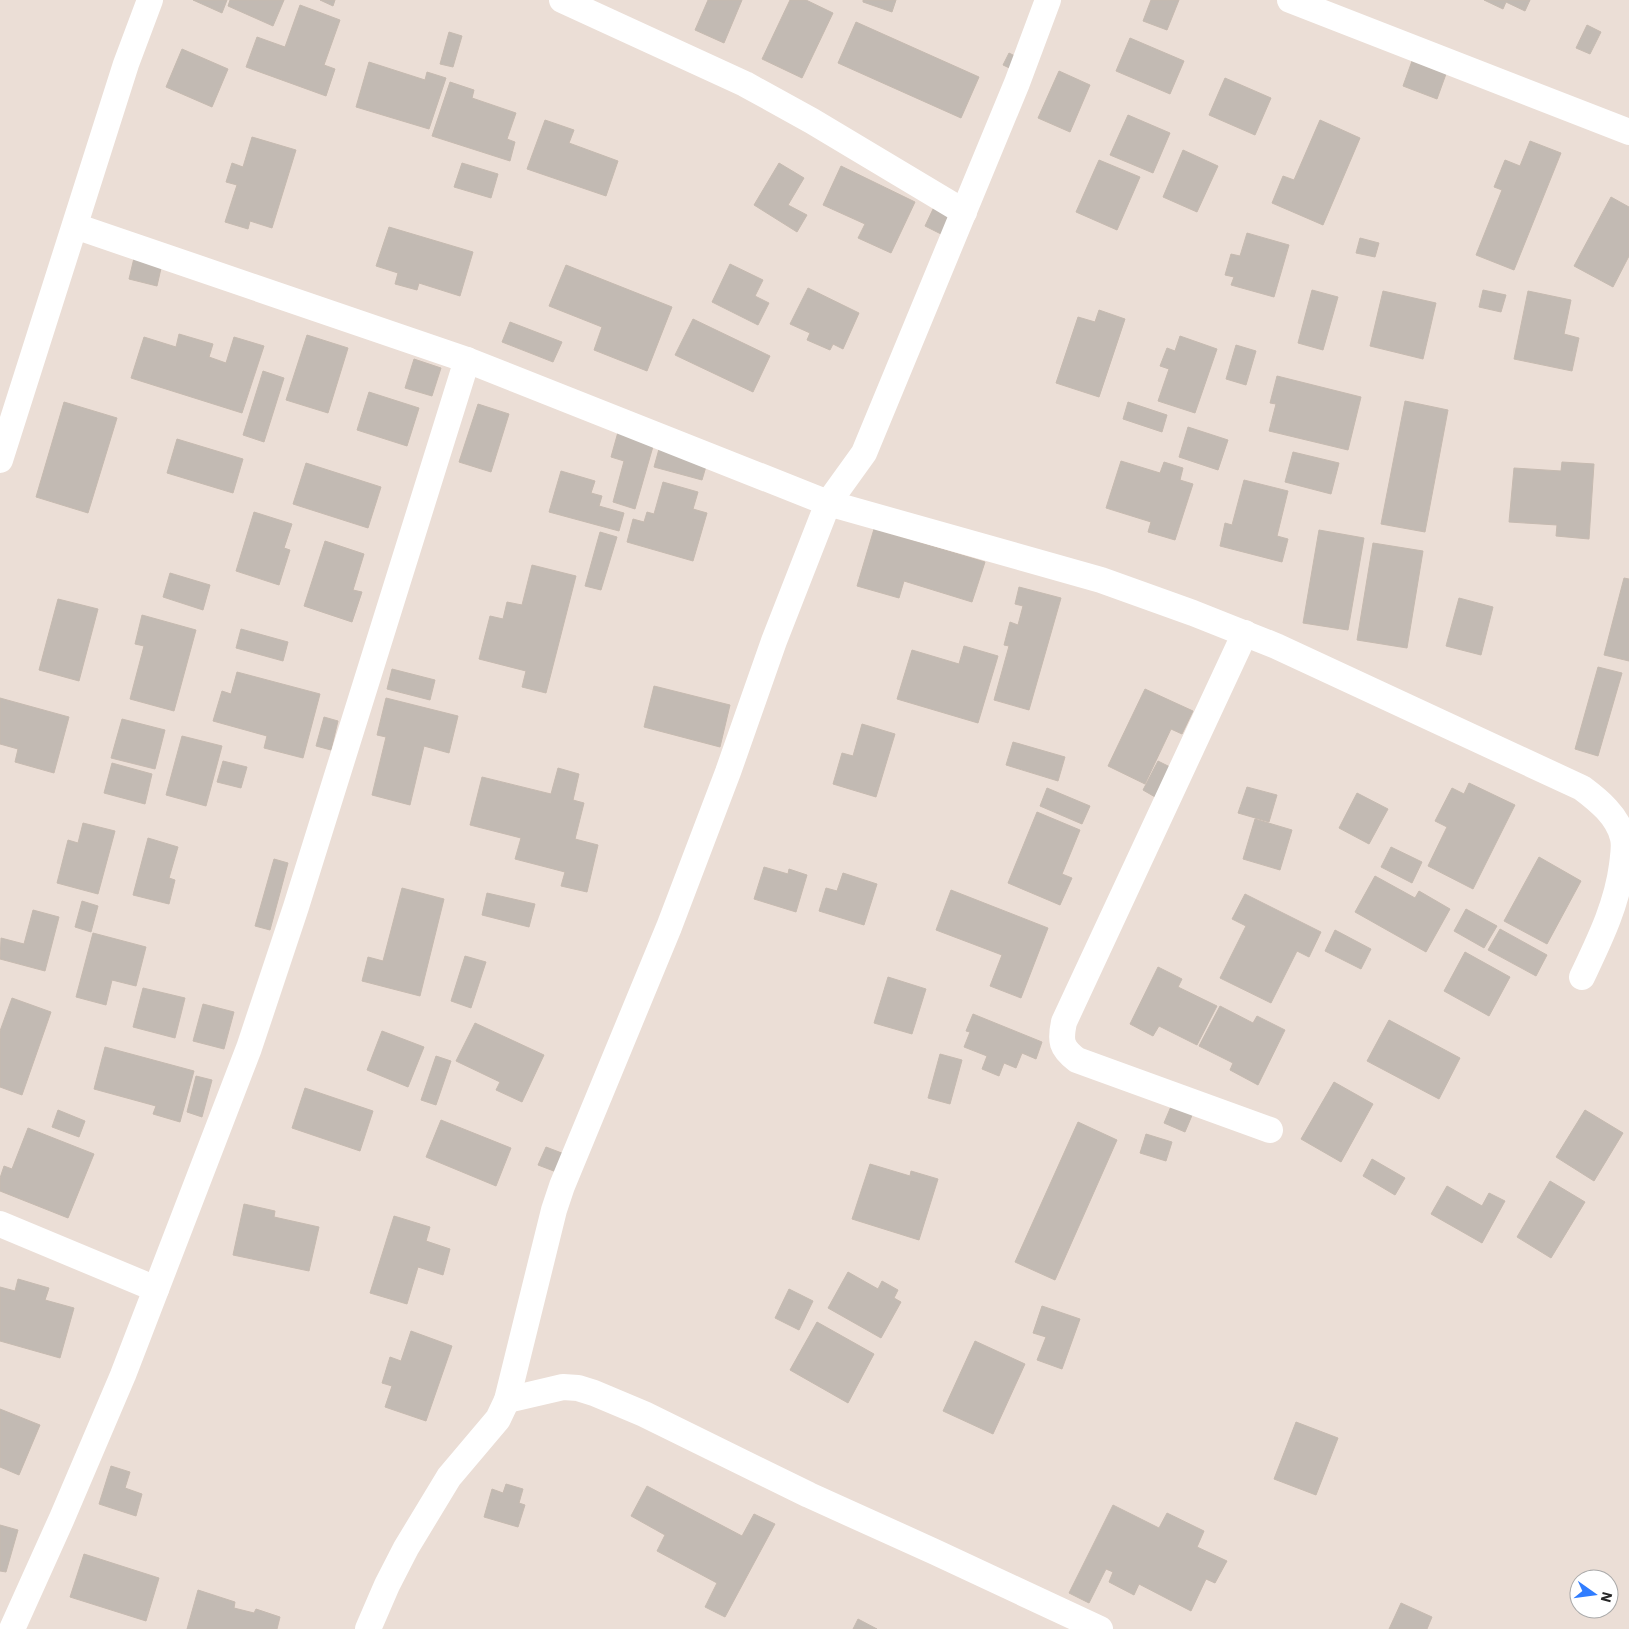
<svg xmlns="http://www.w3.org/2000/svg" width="1629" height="1629" font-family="'IBM Plex Sans',sans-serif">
  <rect width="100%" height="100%" fill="#ebded6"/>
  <!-- building -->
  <g fill="#c2bab3" stroke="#c6bab0">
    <path d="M193,0H227L222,13Z"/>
    <path d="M230,0H284L273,26L228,6Z"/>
    <path d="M320,0H335L333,6Z"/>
    <path d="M708,0H742L724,43L695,30Z"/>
    <path d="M790,0H806L833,13L802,78L762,59Z"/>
    <path d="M863,0H896L892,12L863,2Z"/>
    <path d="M1151,0H1179L1167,30L1143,21Z"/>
    <path d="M1484,0H1530L1525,11L1506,2L1503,9Z"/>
    <path d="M300,5L340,20L324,65L335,69L326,96L246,67L257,37L285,47Z"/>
    <path d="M856,22L979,77L961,118L838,63Z"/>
    <path d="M1587,25L1601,32L1590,54L1576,48Z"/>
    <path d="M449,32L462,36L453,67L440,64Z"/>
    <path d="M1130,38L1184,61L1170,94L1116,71Z"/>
    <path d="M182,49L228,69L212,107L166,87Z"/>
    <path d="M1009,53L1021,59L1016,71L1003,65Z"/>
    <path d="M1412,61L1446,74L1437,99L1403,86Z"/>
    <path d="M369,62L425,80L427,72L446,78L429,129L356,107Z"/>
    <path d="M1059,71L1090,85L1070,132L1038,118Z"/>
    <path d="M1225,78L1271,98L1255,135L1209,115Z"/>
    <path d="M450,82L474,90L472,98L516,113L507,139L515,142L510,161L432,136Z"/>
    <path d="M1128,115L1170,133L1153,173L1110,155Z"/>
    <path d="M545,120L574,130L569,143L618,161L606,196L527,169Z"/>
    <path d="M1320,120L1360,138L1323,225L1272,203L1283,176L1294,180Z"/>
    <path d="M252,137L296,150L272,228L250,221L248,229L225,222L237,185L226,182L232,163L243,167Z"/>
    <path d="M1530,141L1561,153L1514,270L1476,255L1502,190L1494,187L1505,160L1520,166Z"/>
    <path d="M1183,150L1218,166L1197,212L1163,197Z"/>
    <path d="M1099,160L1140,177L1117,230L1076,212Z"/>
    <path d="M462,163L498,174L491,198L454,187Z"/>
    <path d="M779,163L804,178L788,205L807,215L797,232L754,205Z"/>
    <path d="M841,166L915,202L891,253L858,238L865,224L823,205Z"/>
    <path d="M1611,197L1629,207V256L1613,287L1574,266Z"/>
    <path d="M934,207L956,218L947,237L925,226Z"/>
    <path d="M389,227L473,252L460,296L419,283L417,290L395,284L398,273L376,266Z"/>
    <path d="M1247,233L1289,245L1274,297L1231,285L1234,277L1225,275L1231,254L1240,256Z"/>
    <path d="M1360,238L1379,243L1375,257L1356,253Z"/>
    <path d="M134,258L162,264L157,286L129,279Z"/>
    <path d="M730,264L763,280L755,296L769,303L758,325L712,302Z"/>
    <path d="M566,265L672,307L647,371L594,350L602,327L549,306Z"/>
    <path d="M808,288L859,313L843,349L833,344L830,350L807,340L810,333L790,324Z"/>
    <path d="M1312,290L1338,297L1323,350L1298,343Z"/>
    <path d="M1483,290L1506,295L1501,312L1479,307Z"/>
    <path d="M1383,291L1436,303L1423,359L1370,346Z"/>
    <path d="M1528,291L1571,300L1564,334L1579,338L1572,371L1514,359Z"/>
    <path d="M1099,310L1125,319L1099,397L1056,383L1078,317L1095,322Z"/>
    <path d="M693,319L770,356L753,392L675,355Z"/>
    <path d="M510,322L562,342L553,362L502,342Z"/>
    <path d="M179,334L213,344L209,357L226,363L234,337L264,346L242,413L131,378L144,337L176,347Z"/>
    <path d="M307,335L348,348L328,413L286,400Z"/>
    <path d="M1180,336L1217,349L1195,413L1158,401L1169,369L1160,366L1167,348L1175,351Z"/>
    <path d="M1236,345L1256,351L1246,385L1226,379Z"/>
    <path d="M414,359L441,368L432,396L405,388Z"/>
    <path d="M263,371L284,378L264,442L243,435Z"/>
    <path d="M1277,376L1361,397L1348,450L1269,431L1276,404L1270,403Z"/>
    <path d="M369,392L419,408L407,446L357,430Z"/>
    <path d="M1405,401L1448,410L1425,532L1381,524Z"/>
    <path d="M64,402L117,418L88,513L36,497Z"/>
    <path d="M1128,402L1167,415L1162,432L1123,419Z"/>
    <path d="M478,404L509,414L491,472L459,462Z"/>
    <path d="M1188,427L1228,440L1218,470L1179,457Z"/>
    <path d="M618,432L654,443L635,509L613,502L624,461L611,457Z"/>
    <path d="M177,439L243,459L233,493L167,473Z"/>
    <path d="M659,449L707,463L702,480L654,467Z"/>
    <path d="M1293,452L1339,463L1331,494L1285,482Z"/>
    <path d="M1121,461L1160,473L1164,462L1183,468L1180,480L1193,484L1175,540L1148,532L1151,522L1106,508Z"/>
    <path d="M1562,462L1594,464L1589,539L1556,536L1557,525L1509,522L1514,468L1561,471Z"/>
    <path d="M306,463L381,487L368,528L293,504Z"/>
    <path d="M561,471L595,481L591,493L602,496L599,506L624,513L619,531L549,512Z"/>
    <path d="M1244,480L1288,491L1277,536L1288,539L1282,562L1220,546L1225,523L1232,525Z"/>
    <path d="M663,482L698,492L693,509L707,513L693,561L627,542L633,519L644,522L647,512L654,514Z"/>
    <path d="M254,512L292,524L284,548L290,550L279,585L236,571Z"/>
    <path d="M874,529L985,562L972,602L904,581L899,598L857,586Z"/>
    <path d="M1319,530L1364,538L1348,630L1303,623Z"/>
    <path d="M600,532L617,537L601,590L585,586Z"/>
    <path d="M325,541L364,554L353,590L362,592L352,622L304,606Z"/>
    <path d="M1373,543L1423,551L1407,648L1357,640Z"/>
    <path d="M532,565L576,576L546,693L522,687L526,671L479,659L490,616L503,619L507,602L522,605Z"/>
    <path d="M170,573L210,585L203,610L163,597Z"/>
    <path d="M1624,578L1629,579V661L1604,655Z"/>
    <path d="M1019,587L1061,598L1029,710L994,700L1009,646L1004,645L1010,622L1018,625L1023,606L1015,604Z"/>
    <path d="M1459,598L1493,607L1481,655L1446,646Z"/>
    <path d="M58,599L98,609L79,681L39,670Z"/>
    <path d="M142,615L196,630L174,711L130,699L144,646L135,644Z"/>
    <path d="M241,629L288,642L283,661L236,648Z"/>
    <path d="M964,646L998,656L978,723L897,699L912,650L959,664Z"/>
    <path d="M1598,667L1622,673L1598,756L1575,749Z"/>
    <path d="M392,669L435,680L430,700L387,689Z"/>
    <path d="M237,672L320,694L303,758L264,748L267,736L213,721L222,691L231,694Z"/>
    <path d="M654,686L730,705L720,747L644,727Z"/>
    <path d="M1145,689L1193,711L1182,734L1171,729L1145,784L1108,766Z"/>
    <path d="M0,698L69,717L54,773L15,762L18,749L0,744Z"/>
    <path d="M386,698L458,716L449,753L424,746L410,805L372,795L386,737L377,735Z"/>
    <path d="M324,717L338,721L331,750L316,746Z"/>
    <path d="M122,719L165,730L155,769L111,758Z"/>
    <path d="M862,724L895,734L876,797L833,784L842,753L853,756Z"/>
    <path d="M182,736L222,746L206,806L166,795Z"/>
    <path d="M1013,742L1065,757L1058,781L1006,765Z"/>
    <path d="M223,761L247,767L241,788L217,782Z"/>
    <path d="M1158,761L1178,771L1162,801L1143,790Z"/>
    <path d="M112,763L152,774L145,804L104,793Z"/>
    <path d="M558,768L579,774L573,800L584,803L575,839L598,845L587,892L561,886L565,872L515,859L521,838L470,825L482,777L551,794Z"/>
    <path d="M1469,783L1515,805L1473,889L1428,866L1447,827L1435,821L1452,788L1464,794Z"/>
    <path d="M1247,787L1277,795L1269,822L1238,813Z"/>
    <path d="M1047,788L1090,806L1082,824L1040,806Z"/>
    <path d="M1357,793L1388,809L1369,844L1339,828Z"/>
    <path d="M1037,812L1080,830L1062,874L1072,878L1060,905L1008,883Z"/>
    <path d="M1255,819L1292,830L1280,870L1243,859Z"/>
    <path d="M83,823L115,831L98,894L57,883L68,840L78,843Z"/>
    <path d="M148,838L178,847L169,878L175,880L169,904L133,895Z"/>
    <path d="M1391,847L1422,862L1412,883L1381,867Z"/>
    <path d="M1539,857L1581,881L1547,944L1504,921Z"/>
    <path d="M274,859L288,863L270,930L255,926Z"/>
    <path d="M764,867L788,874L789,869L807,875L796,912L754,899Z"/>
    <path d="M843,873L877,884L864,925L819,911L826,888L837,891Z"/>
    <path d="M1375,876L1415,898L1419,891L1450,909L1426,952L1355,912Z"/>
    <path d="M402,888L444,899L420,996L362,981L368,957L383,961Z"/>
    <path d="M951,890L1048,928L1021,998L990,986L1002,955L936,930Z"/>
    <path d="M487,893L535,904L529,927L482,915Z"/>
    <path d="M1245,894L1321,932L1309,957L1297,951L1271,1003L1220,978L1246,926L1232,919Z"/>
    <path d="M82,901L98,906L91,932L75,927Z"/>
    <path d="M1466,909L1497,926L1484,948L1454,931Z"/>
    <path d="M33,910L59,917L45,971L0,959L1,938L24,944Z"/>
    <path d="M1500,929L1547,955L1536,976L1488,950Z"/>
    <path d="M1335,930L1371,949L1361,969L1325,951Z"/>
    <path d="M93,933L146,947L136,986L112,980L106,1005L76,997Z"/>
    <path d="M1465,952L1510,977L1489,1016L1444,991Z"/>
    <path d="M465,956L486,962L471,1008L451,1001Z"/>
    <path d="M1158,967L1182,979L1178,987L1217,1006L1197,1045L1159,1026L1153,1036L1130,1024Z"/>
    <path d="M888,977L926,989L912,1034L874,1023Z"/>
    <path d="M143,988L185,998L175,1038L133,1027Z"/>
    <path d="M12,998L51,1012L22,1095L0,1087V1031Z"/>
    <path d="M203,1004L234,1012L224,1049L193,1041Z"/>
    <path d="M1220,1006L1253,1023L1257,1016L1285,1030L1258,1085L1230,1070L1233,1063L1199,1046Z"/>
    <path d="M973,1014L1042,1042L1036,1059L1022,1053L1016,1068L1004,1063L999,1076L982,1069L987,1056L964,1047L970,1032L966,1031Z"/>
    <path d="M1389,1020L1460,1058L1439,1099L1367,1061Z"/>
    <path d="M475,1023L544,1055L522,1102L496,1090L500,1082L456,1061Z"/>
    <path d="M382,1031L424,1047L408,1087L367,1070Z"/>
    <path d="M105,1047L194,1071L180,1122L153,1114L156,1106L94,1089Z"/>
    <path d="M940,1054L962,1060L950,1104L928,1098Z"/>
    <path d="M436,1056L451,1061L436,1105L421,1100Z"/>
    <path d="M196,1076L212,1080L202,1117L187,1112Z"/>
    <path d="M1334,1082L1373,1104L1341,1162L1301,1139Z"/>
    <path d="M305,1088L373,1111L360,1151L292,1128Z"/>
    <path d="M1172,1104L1193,1113L1185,1132L1164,1123Z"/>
    <path d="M58,1110L85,1121L79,1137L52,1127Z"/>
    <path d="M1585,1110L1623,1133L1594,1181L1556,1157Z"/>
    <path d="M441,1120L511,1148L496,1186L426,1157Z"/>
    <path d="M1078,1122L1117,1140L1055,1280L1015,1262Z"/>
    <path d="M28,1128L94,1154L68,1218L0,1191V1178L4,1166L12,1169Z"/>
    <path d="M1146,1134L1172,1142L1166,1161L1140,1153Z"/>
    <path d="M546,1147L567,1155L559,1173L538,1165Z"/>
    <path d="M1372,1159L1405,1178L1395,1195L1363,1176Z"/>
    <path d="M870,1164L910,1176L911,1171L938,1179L919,1240L852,1219Z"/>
    <path d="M1550,1181L1585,1202L1551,1258L1517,1237Z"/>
    <path d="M1447,1186L1482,1206L1489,1193L1505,1201L1482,1243L1431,1214Z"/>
    <path d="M244,1204L275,1211L274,1217L319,1227L309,1271L233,1255Z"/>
    <path d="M394,1216L430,1227L426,1241L450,1249L443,1275L418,1267L407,1304L370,1293Z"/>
    <path d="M848,1272L878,1289L882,1281L898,1290L894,1298L901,1302L881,1338L828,1308Z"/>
    <path d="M18,1279L49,1288L45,1300L74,1308L60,1358L0,1341V1287L15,1291Z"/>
    <path d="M789,1289L813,1301L799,1330L775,1318Z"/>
    <path d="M1042,1306L1080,1319L1062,1369L1037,1360L1046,1337L1033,1333Z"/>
    <path d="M817,1322L874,1354L848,1403L790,1370Z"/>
    <path d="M411,1331L452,1346L426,1421L385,1407L392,1386L382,1383L390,1357L401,1361Z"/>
    <path d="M975,1341L1025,1364L993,1434L943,1411Z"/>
    <path d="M0,1409L40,1425L19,1475L0,1467Z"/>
    <path d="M1296,1422L1338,1438L1316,1495L1274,1479Z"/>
    <path d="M111,1466L130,1472L125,1488L142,1494L136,1516L99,1504Z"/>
    <path d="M506,1484L523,1489L519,1503L525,1505L518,1527L484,1517L492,1489L503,1493Z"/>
    <path d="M647,1486L742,1536L754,1514L775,1524L725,1617L705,1607L717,1583L657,1551L665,1535L631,1516Z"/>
    <path d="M1113,1505L1159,1528L1167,1513L1204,1531L1197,1547L1227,1561L1215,1583L1206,1579L1191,1611L1139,1584L1134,1595L1109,1582L1113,1572L1106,1569L1089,1603L1069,1593Z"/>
    <path d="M0,1525L18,1530L6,1572L0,1571Z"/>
    <path d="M84,1554L159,1578L146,1621L70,1597Z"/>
    <path d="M198,1590L235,1602L234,1608L254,1613L256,1609L280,1617L277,1629H187Z"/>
    <path d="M1401,1603L1432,1617L1427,1629H1389Z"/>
    <path d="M858,1619L877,1629H853Z"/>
  </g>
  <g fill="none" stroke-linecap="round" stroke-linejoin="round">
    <!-- minor -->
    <g stroke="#fff" stroke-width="26">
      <path d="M562,0L745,84L812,121L964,212"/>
      <path d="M1290,0L1629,132"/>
      <path d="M75,226L467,360L828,503L1101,580L1193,613L1276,646L1582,788C1598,800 1618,816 1623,838C1625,846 1623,856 1622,865C1617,905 1599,941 1582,977"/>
      <path d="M0,460L126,64L150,0"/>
      <path d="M1245,633L1064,1022C1060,1041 1061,1048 1077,1060L1270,1130"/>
      <path d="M0,1224L156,1289"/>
      <path d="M507,1400L563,1387L578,1388L594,1393L644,1414L809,1495L935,1552L1100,1629"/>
      <path d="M12,1629L62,1518L123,1375L249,1048L296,907L467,360"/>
      <path d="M368,1629L387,1585L406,1548L449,1477L498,1419L507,1400L554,1210L562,1186L669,927L728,772L774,641L828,503L864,453L1017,83L1048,0"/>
    </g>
  </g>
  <!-- north arrow -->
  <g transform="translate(1594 1594) rotate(104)"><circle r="24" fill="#ffffff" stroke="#a9a9a9"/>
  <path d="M0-4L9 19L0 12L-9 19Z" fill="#307dff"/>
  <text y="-8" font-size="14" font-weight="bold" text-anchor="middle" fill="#272727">N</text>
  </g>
</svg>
